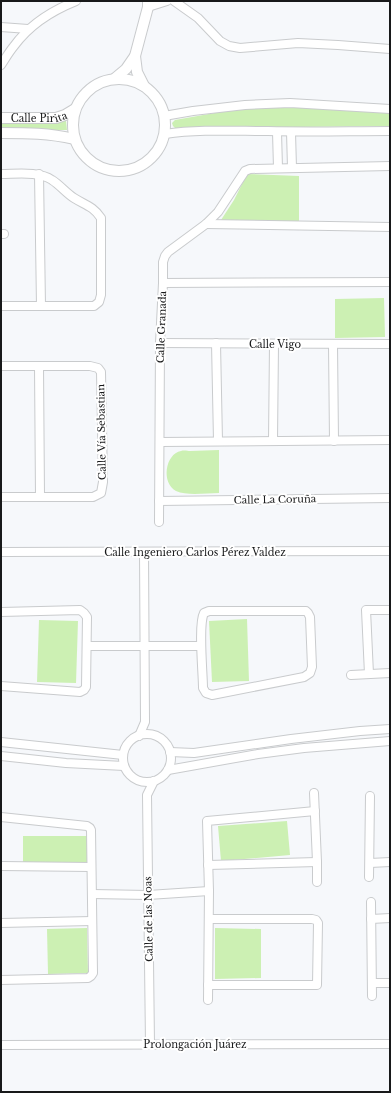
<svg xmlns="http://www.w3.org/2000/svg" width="391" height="1093" font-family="'Libre Baskerville',serif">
  <rect width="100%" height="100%" fill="#f6f8fb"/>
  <!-- green -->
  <g fill="#ccf0b3">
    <path d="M284,106L390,112V126L202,128H175L173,126L172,123L175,120L237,109Z"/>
    <path d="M1,121H66L67,130H1Z"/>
    <path d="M247,174L299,176V222L221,220L234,200Z"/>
    <path d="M384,298L385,337L335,338V299Z"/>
    <path d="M219,450V493C206,493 187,496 176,491C161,483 165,454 181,451C184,450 188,451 190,451C200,451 209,450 219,450Z"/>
    <path d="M247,619L249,681L212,682L209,621Z"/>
    <path d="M39,620L78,621L76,683L37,682Z"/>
    <path d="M287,821L290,855L221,861L218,826Z"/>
    <path d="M23,836H87L89,842V863H23Z"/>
    <path d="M87,928L88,973L48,974L47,929Z"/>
    <path d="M215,928L261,929V978L215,979Z"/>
  </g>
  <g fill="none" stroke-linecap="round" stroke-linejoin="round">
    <defs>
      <g id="minor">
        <path d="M174,1L198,18L220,41L229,46L240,48L298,43L338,45L390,49"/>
        <path d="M148,7L167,1"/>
        <path d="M1,27L28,29"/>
        <path d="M1,65C5,59 9,52 14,46C30,24 51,11 76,1"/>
        <path d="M164,116L193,111L245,105L290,103L390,109"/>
        <path d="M277,132L278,168"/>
        <path d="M291,132L292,168"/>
        <path d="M165,134C199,129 234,131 268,131C309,132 349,131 390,131"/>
        <path d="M1,174C17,174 39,171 52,180C60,185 66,193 74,198C85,205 93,206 101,218V295L99,302L94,306H1"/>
        <path d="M39,174L41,306"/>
        <path d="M206,224L390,227"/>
        <path d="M1,234H4"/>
        <path d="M163,283L390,282"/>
        <path d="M160,343L390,344"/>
        <path d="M216,343L218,441"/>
        <path d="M333,344L334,441"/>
        <path d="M1,366H90L98,368L101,372L103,482L101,493L93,497H1"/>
        <path d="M39,366L40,497"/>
        <path d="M273,441L274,344"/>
        <path d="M160,442L390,440"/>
        <path d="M159,501L390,498"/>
        <path d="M159,522L160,343L163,283V262L165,256L168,252L206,224L218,212L245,171L250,169L390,166"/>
        <path d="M1,552L390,551"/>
        <path d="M209,611H306L308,613L310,617L312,667L310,673L304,677L212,695L206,693L203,688C203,673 198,624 204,613Z"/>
        <path d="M1,612L80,610L84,613L87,617L86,687L84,690L80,692L1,686"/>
        <path d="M87,646H201"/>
        <path d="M369,674L366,610H390"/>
        <path d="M351,675L390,673"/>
        <circle cx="147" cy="758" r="24"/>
        <path d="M139,736L145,722L144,552"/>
        <path d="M1,742L123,755"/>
        <path d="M170,752L194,753L291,739L360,731L390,729"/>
        <path d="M1,756L66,763L124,766"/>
        <path d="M168,770L258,754L304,748L390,741"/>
        <path d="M314,793L317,862V882"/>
        <path d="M1,817L87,826L90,828L91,830L93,973L91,976L88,978L1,980"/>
        <path d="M370,863L390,862"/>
        <path d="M208,865L317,862"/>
        <path d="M1,866L91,867"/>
        <path d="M369,877L370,796"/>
        <path d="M92,894L148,895L209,891"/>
        <path d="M371,902L372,996"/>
        <path d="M371,919L390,918"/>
        <path d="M1,923L92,921"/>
        <path d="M372,983H390"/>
        <path d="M208,985H317L318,923L316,920L312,919H209"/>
        <path d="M208,1000L209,891L207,821L315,811"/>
        <path d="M150,1044L147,795L154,781"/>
        <path d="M1,1045L390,1044"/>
      </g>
      <g id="tertiary">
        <path d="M135,56L137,72L144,86"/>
        <circle cx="119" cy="125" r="46"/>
        <path d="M114,79L126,69L135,56L148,7V1"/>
        <path id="s1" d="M1,118H56L65,115L75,109"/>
        <path d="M1,133C27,133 49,133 74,139"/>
      </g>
    </defs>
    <!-- minor casing -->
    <use href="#minor" stroke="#c9cbcd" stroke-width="10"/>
    <!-- tertiary casing -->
    <use href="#tertiary" stroke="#c9cbcd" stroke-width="12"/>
    <!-- minor -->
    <use href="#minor" stroke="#fff" stroke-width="8"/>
    <!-- tertiary -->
    <use href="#tertiary" stroke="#fff" stroke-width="10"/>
  </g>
  <g text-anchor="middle" stroke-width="4" stroke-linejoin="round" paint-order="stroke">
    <!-- street labels -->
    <g font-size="10" fill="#18191a" stroke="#fff">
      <text dy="4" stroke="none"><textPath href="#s1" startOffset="38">Calle Pirita</textPath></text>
      <text transform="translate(161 327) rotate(-88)" y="4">Calle Granada</text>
      <text x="275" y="348">Calle Vigo</text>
      <text transform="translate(101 432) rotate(-91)" y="4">Calle Vía Sebastian</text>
      <text transform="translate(275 499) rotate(-1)" y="4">Calle La Coruña</text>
      <text x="195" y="556">Calle Ingeniero Carlos Pérez Valdez</text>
      <text transform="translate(148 919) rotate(-91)" y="4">Calle de las Noas</text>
      <text x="195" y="1048">Prolongación Juárez</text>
    </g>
  </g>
  <!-- border -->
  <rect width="391" height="1093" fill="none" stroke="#18191a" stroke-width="4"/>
</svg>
